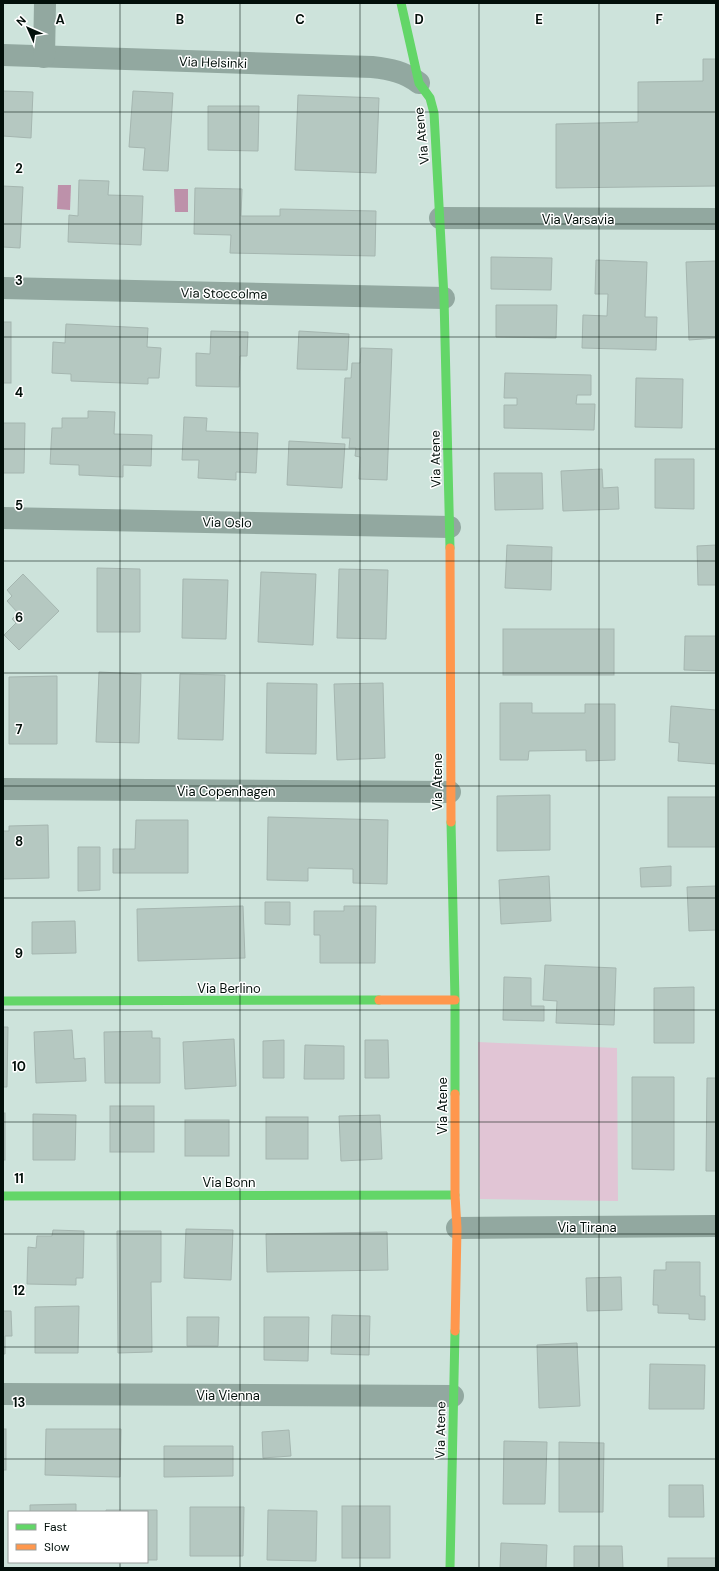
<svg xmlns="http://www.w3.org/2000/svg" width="719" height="1571" font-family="'DM Sans',sans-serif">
  <rect width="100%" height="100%" fill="#cde3db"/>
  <!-- green -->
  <path fill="#e1c5d5" d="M478,1042L617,1048L618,1201L480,1199Z"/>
  <!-- water -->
  <g fill="#bd91aa">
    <path d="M58,185H71L70,210L57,209Z"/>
    <path d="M174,189H188V212H175Z"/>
  </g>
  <!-- building -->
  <g fill="#b5c8c1" stroke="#a5b6b0">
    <path d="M703,59H716V186L556,188V124L638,122V82L703,81Z"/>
    <path d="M3,91L33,92L31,138L3,136Z"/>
    <path d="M133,91L173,93L168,171L143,170L145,148L129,147Z"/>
    <path d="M298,95L379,98L376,173L295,170Z"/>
    <path d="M208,106H259L258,151L208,150Z"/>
    <path d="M79,180L109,181L108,195L143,196L141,245L68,242L69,215L78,216Z"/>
    <path d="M3,186L23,187L20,248L3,247Z"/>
    <path d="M195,188L242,189L241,216H280V209L376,211L375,256L230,253L231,235L194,234Z"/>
    <path d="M491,257L552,258L551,290L491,289Z"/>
    <path d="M596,260L647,262L645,317H657L656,350L582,348L583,315L607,316L608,294H595Z"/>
    <path d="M716,261V338L689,340L686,262Z"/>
    <path d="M496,305H557L556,338L496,337Z"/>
    <rect x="3" y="322" width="8" height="61"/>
    <path d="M66,324L148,328L147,347L161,348L159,378H148V384L71,381V374L52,373L53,342L65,343Z"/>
    <path d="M211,331L248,332L247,356H240L239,387L196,386V353L210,354Z"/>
    <path d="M299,331L349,334L347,370L297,369Z"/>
    <path d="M361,348L392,349L387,480L359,479L360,457L355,456L356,448H349L350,438H342L345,378H351L352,363H360Z"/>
    <path d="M505,373L591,375V395H577L576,404H595L594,430L504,428V405H517V398H504Z"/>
    <path d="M636,378L683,379L682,428L635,427Z"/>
    <path d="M88,411L115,412L114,434L152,435L151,466L123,465V477L79,475V465L50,464L52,428H62V418H88Z"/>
    <path d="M184,417L207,418L206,431L258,433L256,473L236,472V480L198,478L199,460H182Z"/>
    <path d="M3,423H25L24,473H3Z"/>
    <path d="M289,441L345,444L342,488L287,485Z"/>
    <path d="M655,459H694V509L655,508Z"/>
    <path d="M602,469L603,488L618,487L619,509L563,511L561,471Z"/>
    <path d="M494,473H542L543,509L495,510Z"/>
    <path d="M507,545L552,547L551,590L505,588Z"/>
    <path d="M716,545V585H698L697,546Z"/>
    <path d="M97,568L140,569V632H97Z"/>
    <path d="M339,569L388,570L386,639L337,638Z"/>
    <path d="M261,572L316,574L313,645L258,642Z"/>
    <path d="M23,574L59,611L19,650L4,635L16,623L12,619L18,613L7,601L12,596L7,590Z"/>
    <path d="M183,579L228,580L226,639L182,638Z"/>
    <rect x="503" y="629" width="111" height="46"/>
    <path d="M685,636H716V671L684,670Z"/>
    <path d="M99,672L141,674L139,743L96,742Z"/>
    <path d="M180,674L225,675L223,740L178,739Z"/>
    <path d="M57,676V744H9V677Z"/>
    <path d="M267,683L317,684L316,754L266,753Z"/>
    <path d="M383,683L385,758L337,760L334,684Z"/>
    <path d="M500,703H532V713H585V704H615V760L586,761V750L529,751L528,760H500Z"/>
    <path d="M671,706L716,710V764L678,761L679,743L669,742Z"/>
    <path d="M550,795V850L497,851V796Z"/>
    <rect x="668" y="797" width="48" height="50"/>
    <path d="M268,817L388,820L387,884L353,883V869L308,868V881L267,880Z"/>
    <path d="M136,820H188V873H113V849H135Z"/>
    <path d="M48,825L49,878L3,879V831H9V826Z"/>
    <path d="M78,847H100V890L78,891Z"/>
    <path d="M671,866V886L641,887L640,868Z"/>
    <path d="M549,876L551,921L501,924L499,880Z"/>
    <path d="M716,886V930L689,931L687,887Z"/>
    <path d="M265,902H290V925L265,924Z"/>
    <path d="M243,906L245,958L138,961L137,909Z"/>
    <path d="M344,906H376L375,963H320V935H314V911H344Z"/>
    <path d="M75,921L76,953L32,954V922Z"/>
    <path d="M545,965L616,968L614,1025L556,1023L557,1001L543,1000Z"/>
    <path d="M504,977L531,978V1006H544V1021L503,1020Z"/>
    <path d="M694,987V1043H654V988Z"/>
    <path d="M3,1027H8L7,1087H3Z"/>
    <path d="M72,1030L74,1059L85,1058L86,1081L36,1083L34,1032Z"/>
    <path d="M152,1031V1038H160V1083H105L104,1032Z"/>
    <path d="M234,1039L236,1086L185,1089L183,1042Z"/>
    <path d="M284,1040V1078H263V1041Z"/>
    <path d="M365,1040H388L389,1078H365Z"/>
    <path d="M305,1045L344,1046V1079H304Z"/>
    <path d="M632,1077H674V1170L632,1169Z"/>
    <path d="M707,1078H716V1171H706Z"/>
    <rect x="110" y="1106" width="44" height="46"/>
    <rect x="3" y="1113" width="2" height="47"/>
    <path d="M33,1114L76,1115L75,1160H33Z"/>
    <path d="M380,1115L382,1159L341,1161L339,1116Z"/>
    <rect x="266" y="1117" width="42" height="42"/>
    <rect x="185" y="1120" width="44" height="36"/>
    <path d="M186,1229L233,1230L231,1280L184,1278Z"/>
    <path d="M53,1230L84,1231L83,1278H76V1285L27,1284L28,1247L36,1248L37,1236H52Z"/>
    <path d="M117,1231H161V1282H151L152,1352L118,1353Z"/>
    <path d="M387,1232L388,1270L267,1272L266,1234Z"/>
    <path d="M666,1262H700V1296H705V1320L689,1319V1314L658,1313V1305H653L654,1270H666Z"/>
    <path d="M621,1277L622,1310L587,1311L586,1278Z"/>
    <path d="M79,1306L78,1353H35V1307Z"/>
    <path d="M3,1311H11L12,1336H5V1354H3Z"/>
    <path d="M332,1315L370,1316L369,1355L331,1354Z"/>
    <path d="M187,1317H219L218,1346H187Z"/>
    <path d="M264,1317H309L308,1361L264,1360Z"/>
    <path d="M577,1343L580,1406L539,1408L537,1345Z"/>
    <path d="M650,1364L705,1365L704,1409H649Z"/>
    <rect x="3" y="1429" width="3" height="41"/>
    <path d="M46,1429H121L120,1477L45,1475Z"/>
    <path d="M289,1430L291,1456L263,1458L262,1432Z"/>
    <path d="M504,1441L547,1442L545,1504H503Z"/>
    <path d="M559,1442L604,1443L603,1512H559Z"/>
    <path d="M164,1446H233V1476L164,1477Z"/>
    <path d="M669,1485H703L704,1517H669Z"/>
    <path d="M76,1504V1512H30V1505Z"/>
    <rect x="342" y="1506" width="48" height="52"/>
    <path d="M190,1507H244L243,1556H190Z"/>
    <path d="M106,1510H157V1560H147V1512H106Z"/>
    <path d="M268,1510L317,1511L316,1561L267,1560Z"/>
    <path d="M501,1543L547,1545L546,1568H500Z"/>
    <path d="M574,1546H622L623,1568H574Z"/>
    <rect x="668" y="1558" width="48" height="10"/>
  </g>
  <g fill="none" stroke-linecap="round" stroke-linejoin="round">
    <!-- street -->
    <g stroke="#92a8a0" stroke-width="22">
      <path d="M3,55L372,67C390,69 405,72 419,83"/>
      <path d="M44,57L45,3"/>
      <path d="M440,218L716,219"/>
      <path d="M3,288L444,298"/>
      <path d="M3,518L450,527"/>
      <path d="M3,789L450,792"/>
      <path d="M457,1228L716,1226"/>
      <path d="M3,1394L453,1396"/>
    </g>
    <!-- fast -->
    <g stroke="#63d668" stroke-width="9">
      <path d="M401,3L419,83L430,98L434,113L444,298L450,548"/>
      <path d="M451,822L455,1000V1094"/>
      <path d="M3,1001L379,1000"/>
      <path d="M3,1196L455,1195"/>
      <path d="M450,1568L455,1331"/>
    </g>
    <!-- slow -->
    <g stroke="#ff974d" stroke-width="9">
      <path d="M450,548L451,822"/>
      <path d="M379,1000H455"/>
      <path d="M455,1331L457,1228L455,1195V1094"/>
    </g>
  </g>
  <!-- grid -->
  <path fill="none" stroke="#020f0a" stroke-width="1" stroke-opacity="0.55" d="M120,3V1512M240,3V1568M360,3V1568M479,3V1568M599,3V1568M3,112H716M3,224H716M3,337H716M3,449H716M3,561H716M3,673H716M3,786H716M3,898H716M3,1010H716M3,1122H716M3,1234H716M3,1347H716M3,1459H716M120,1562V1568"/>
  <g text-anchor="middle" stroke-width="3" stroke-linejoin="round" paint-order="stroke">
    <!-- street labels -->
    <g font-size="13" fill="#020f0a" stroke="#fff">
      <text transform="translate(213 62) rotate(2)" y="5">Via Helsinki</text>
      <text transform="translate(421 136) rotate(-96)" y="5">Via Atene</text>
      <text x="578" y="224">Via Varsavia</text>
      <text transform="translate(224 293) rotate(1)" y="5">Via Stoccolma</text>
      <text transform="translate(435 459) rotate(-91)" y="5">Via Atene</text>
      <text transform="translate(227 522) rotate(1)" y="5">Via Oslo</text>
      <text transform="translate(437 782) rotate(-90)" y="5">Via Atene</text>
      <text x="226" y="796">Via Copenhagen</text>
      <text x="229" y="993">Via Berlino</text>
      <text transform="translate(442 1106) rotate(-90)" y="5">Via Atene</text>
      <text x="229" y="1187">Via Bonn</text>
      <text x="587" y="1232">Via Tirana</text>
      <text x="228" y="1400">Via Vienna</text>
      <text transform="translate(440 1430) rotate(-89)" y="5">Via Atene</text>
    </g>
  </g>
  <g font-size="13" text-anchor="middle" font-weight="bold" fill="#020f0a" stroke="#fff" stroke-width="3" stroke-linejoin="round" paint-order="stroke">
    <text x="60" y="24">A</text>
    <text x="180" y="24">B</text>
    <text x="300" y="24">C</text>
    <text x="419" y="24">D</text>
    <text x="539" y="24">E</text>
    <text x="659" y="24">F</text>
    <text x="19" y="173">2</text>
    <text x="19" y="285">3</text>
    <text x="19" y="397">4</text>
    <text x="19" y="510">5</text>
    <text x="19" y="622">6</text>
    <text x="19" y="734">7</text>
    <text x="19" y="846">8</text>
    <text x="19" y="958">9</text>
    <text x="19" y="1071">10</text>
    <text x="19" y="1183">11</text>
    <text x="19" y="1295">12</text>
    <text x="19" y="1407">13</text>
  </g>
  <!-- border -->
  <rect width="719" height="1571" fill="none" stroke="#020f0a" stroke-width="8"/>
  <!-- legend -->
  <rect x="8" y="1511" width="140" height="52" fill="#ffffff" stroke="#9a9f9d"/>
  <rect x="16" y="1524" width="20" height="6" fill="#63d668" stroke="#9a9f9d"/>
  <text x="44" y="1531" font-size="12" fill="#020f0a">Fast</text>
  <rect x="16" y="1544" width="20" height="6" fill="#ff974d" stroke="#9a9f9d"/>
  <text x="44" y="1551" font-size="12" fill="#020f0a">Slow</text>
  <!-- north arrow -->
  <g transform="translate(28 28) rotate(315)" stroke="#ffffff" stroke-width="3" paint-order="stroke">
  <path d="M0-3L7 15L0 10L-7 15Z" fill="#020f0a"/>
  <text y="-6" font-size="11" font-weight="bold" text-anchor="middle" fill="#020f0a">N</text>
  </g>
</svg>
